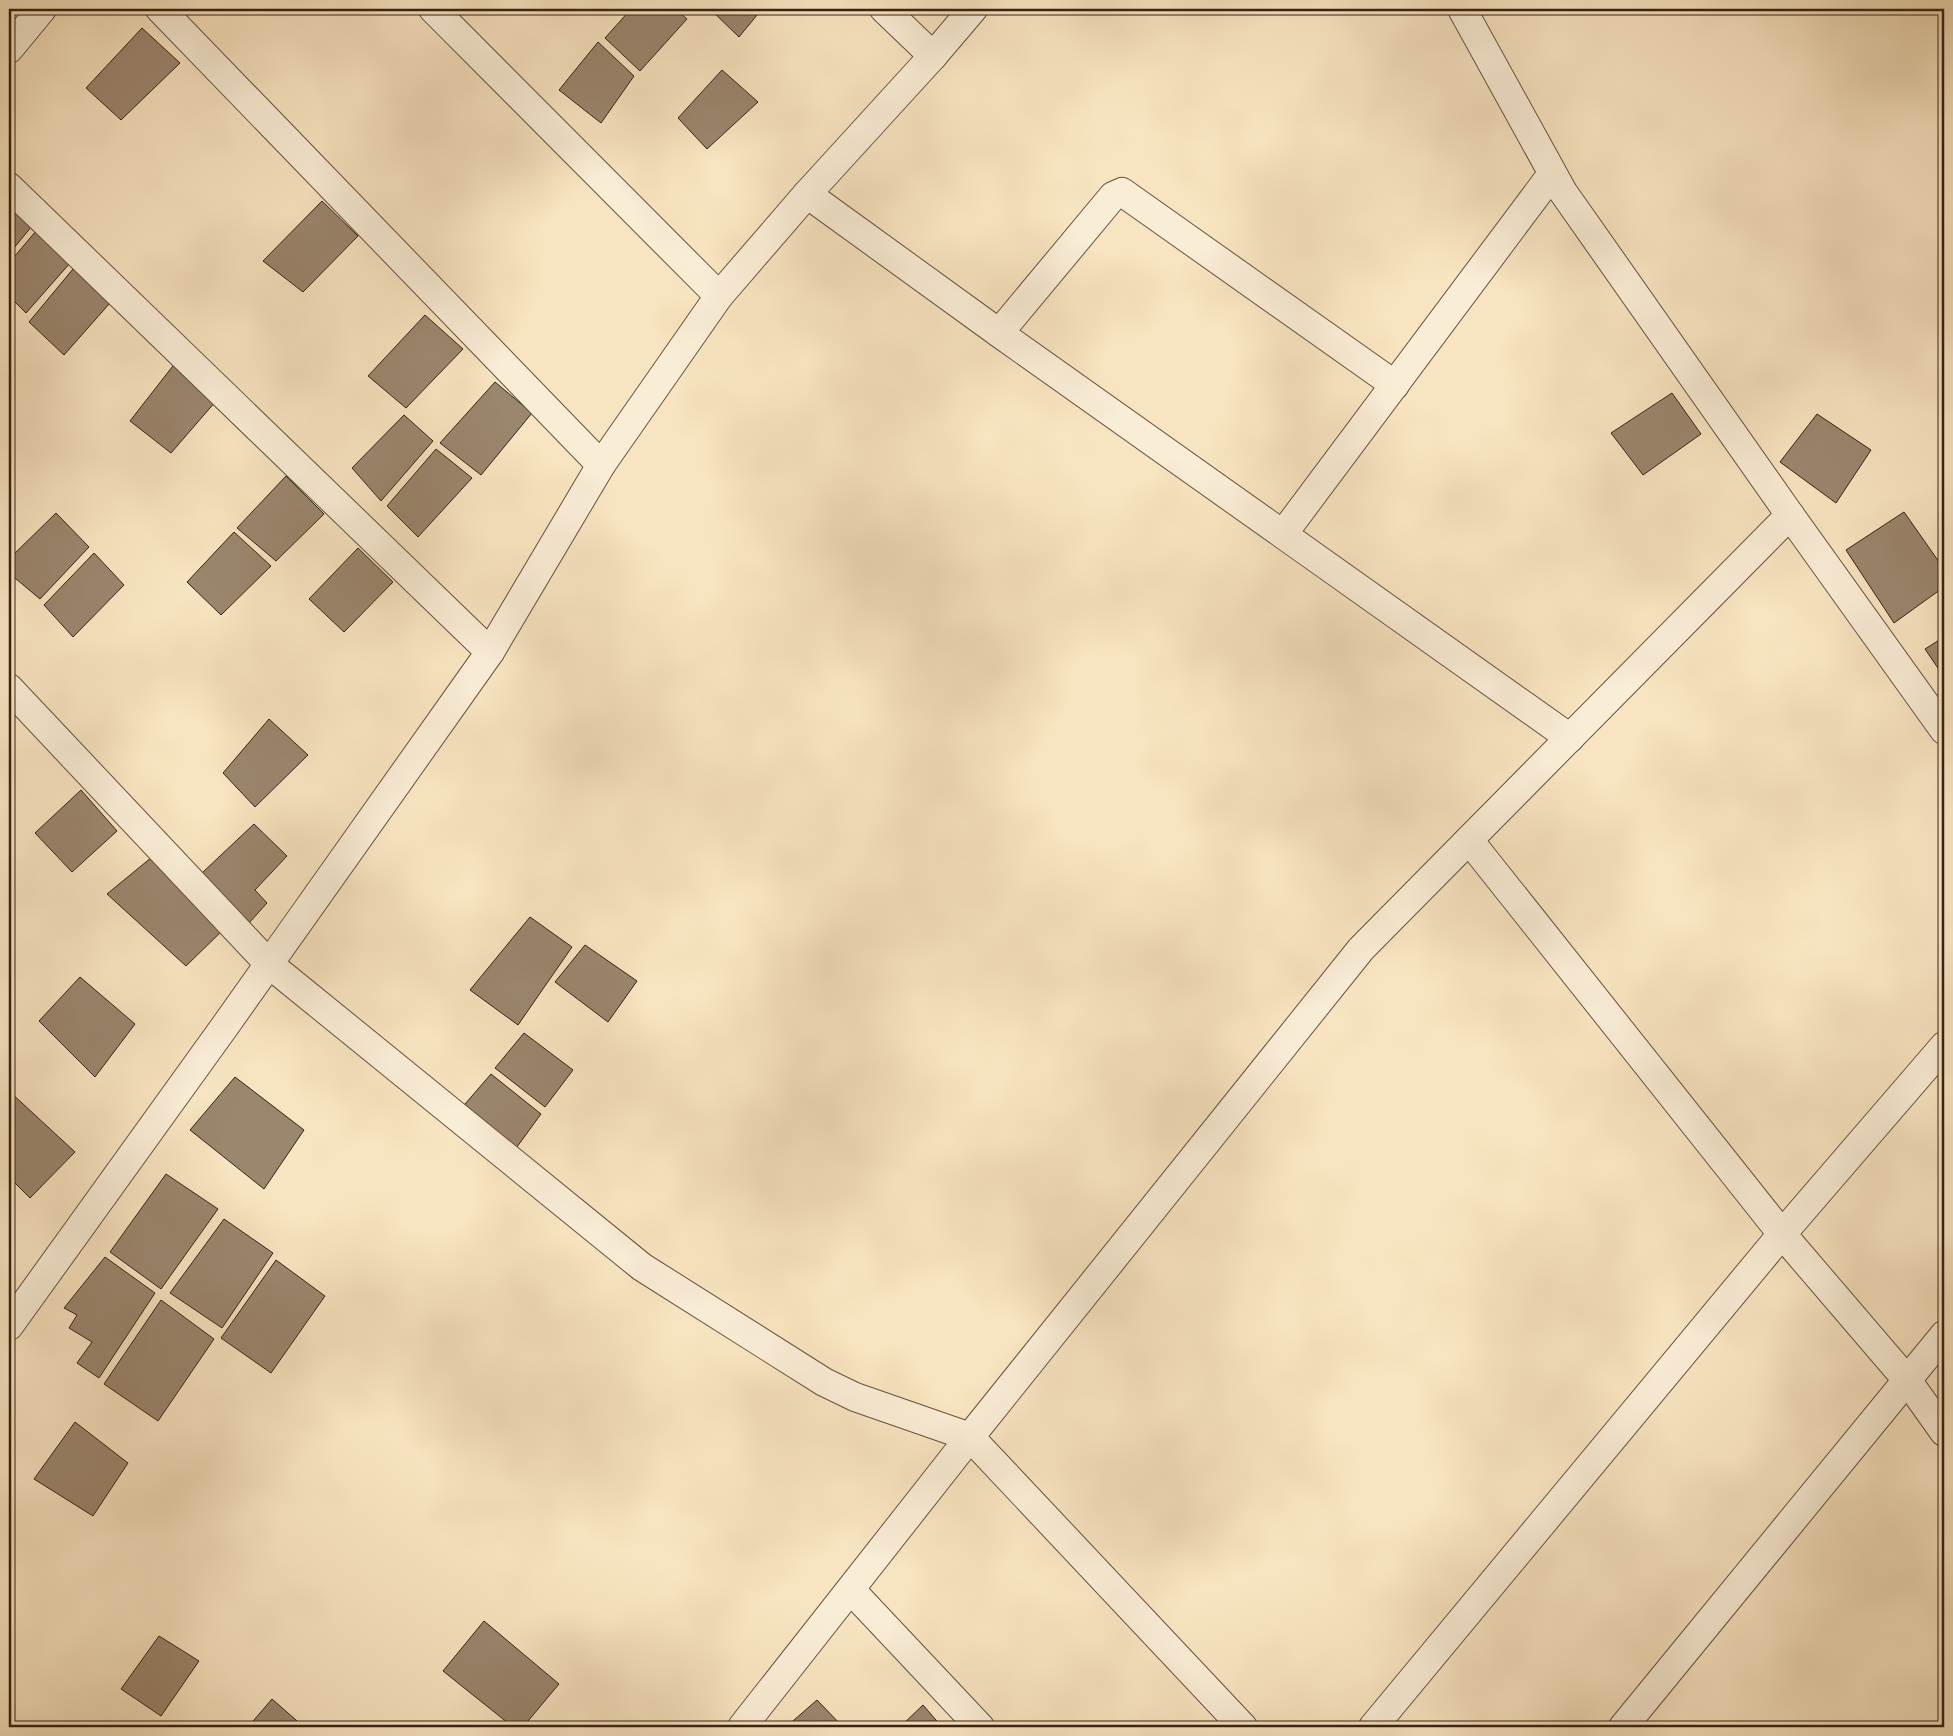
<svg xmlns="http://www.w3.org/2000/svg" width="1953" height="1736" font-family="'IM FELL Great Primer',serif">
  <rect width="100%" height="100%" fill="#f8e4c0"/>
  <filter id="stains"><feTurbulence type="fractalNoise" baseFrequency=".004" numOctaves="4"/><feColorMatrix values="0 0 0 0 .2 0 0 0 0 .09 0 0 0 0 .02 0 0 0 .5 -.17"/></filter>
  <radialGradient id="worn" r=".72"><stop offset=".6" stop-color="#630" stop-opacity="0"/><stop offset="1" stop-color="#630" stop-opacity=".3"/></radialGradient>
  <!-- building -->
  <g fill="#9b866e" stroke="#362115">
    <path d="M631,9H675L687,19L640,71L605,38Z"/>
    <path d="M710,9H762L739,37Z"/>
    <path d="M142,28L180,63L121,120L86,88Z"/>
    <path d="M598,42L634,76L601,123L559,90Z"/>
    <path d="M722,70L758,102L707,149L678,118Z"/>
    <path d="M322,201L358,236L303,292L263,261Z"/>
    <path d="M9,205L32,226L9,254Z"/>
    <path d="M36,231L71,262L26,313L9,296V263Z"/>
    <path d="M73,269L110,303L64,355L29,322Z"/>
    <path d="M425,315L463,349L406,408L368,376Z"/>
    <path d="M176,362L216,401L171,453L130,421Z"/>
    <path d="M495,382L532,413L481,475L440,443Z"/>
    <path d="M1672,393L1701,434L1643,475L1611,433Z"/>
    <path d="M1817,414L1871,450L1836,503L1780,462Z"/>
    <path d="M404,415L433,441L381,501L352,468Z"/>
    <path d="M436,449L472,478L418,537L387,506Z"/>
    <path d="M286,476L324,514L276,561L237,528Z"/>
    <path d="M1904,512L1944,569V587L1894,623L1846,550Z"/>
    <path d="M56,513L89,547L40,599L9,573V559Z"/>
    <path d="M234,532L271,566L221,615L187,582Z"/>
    <path d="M358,548L393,582L344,632L309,599Z"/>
    <path d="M94,553L124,585L73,637L44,605Z"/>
    <path d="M1944,637V677L1925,649Z"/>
    <path d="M269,719L308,755L255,807L223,773Z"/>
    <path d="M81,790L117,831L72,872L35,833Z"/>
    <path d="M254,824L287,856L255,890L267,903L249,923L202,873Z"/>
    <path d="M152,857L225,928L186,966L107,894Z"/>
    <path d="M530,917L572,947L518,1025L470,990Z"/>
    <path d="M585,945L637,981L608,1022L555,982Z"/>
    <path d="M80,977L135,1024L95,1077L39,1021Z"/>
    <path d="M524,1033L573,1070L545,1107L495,1068Z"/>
    <path d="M491,1074L541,1114L514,1151L459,1111Z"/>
    <path d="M235,1077L304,1130L264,1189L190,1130Z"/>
    <path d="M9,1091L75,1152L30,1198L9,1177Z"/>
    <path d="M166,1174L218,1209L161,1289L110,1252Z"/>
    <path d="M224,1219L273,1253L222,1328L170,1293Z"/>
    <path d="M105,1257L155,1293L99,1378L77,1363L92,1342L69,1328L77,1315L64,1308Z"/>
    <path d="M276,1260L325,1296L271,1373L221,1338Z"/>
    <path d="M161,1300L214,1339L158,1421L104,1384Z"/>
    <path d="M75,1422L128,1463L93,1516L34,1479Z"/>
    <path d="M484,1621L559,1684L523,1727H513L443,1671Z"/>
    <path d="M159,1636L199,1661L161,1716L121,1689Z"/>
    <path d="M272,1699L304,1727H248Z"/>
    <path d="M817,1700L843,1727H786Z"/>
    <path d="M923,1705L942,1727H900Z"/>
  </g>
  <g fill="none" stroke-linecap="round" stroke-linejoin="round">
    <defs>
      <g id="street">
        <path d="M160,9L601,465"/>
        <path d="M433,9L719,296"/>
        <path d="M884,9L933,56"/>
        <path d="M9,49L42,9"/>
        <path d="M9,187L490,652"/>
        <path d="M807,194L999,333L1570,738"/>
        <path d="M999,333L1113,196L1122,192L1395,385"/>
        <path d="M1790,515L1944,730"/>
        <path d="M1283,534L1552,174"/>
        <path d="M9,688L269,964L642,1267L824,1382L855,1397L970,1437L1361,949L1790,515L1563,192L1462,9"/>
        <path d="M1469,840L1782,1234L1907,1380L1944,1432"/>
        <path d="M9,1326L225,1026L490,652L601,465L719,296L807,194L933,56L973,9"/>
        <path d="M851,1590L980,1727"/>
        <path d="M742,1727L970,1437L1243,1727"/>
        <path d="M1373,1727L1782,1234L1944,1046"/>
        <path d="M1623,1727L1944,1335"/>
      </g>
    </defs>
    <!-- street casing -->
    <use href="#street" stroke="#665240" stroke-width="30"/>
    <!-- street -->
    <use href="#street" stroke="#faedd6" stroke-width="28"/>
  </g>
  <!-- margin -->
  <rect width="1953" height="1736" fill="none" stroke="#f8e4c0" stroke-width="30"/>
  <rect x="10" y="10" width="1933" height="1716" fill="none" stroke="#362115" stroke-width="2.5"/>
  <rect x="15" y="15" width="1923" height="1706" fill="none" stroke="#362115"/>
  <rect width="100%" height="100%" filter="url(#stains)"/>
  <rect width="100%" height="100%" fill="url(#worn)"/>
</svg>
